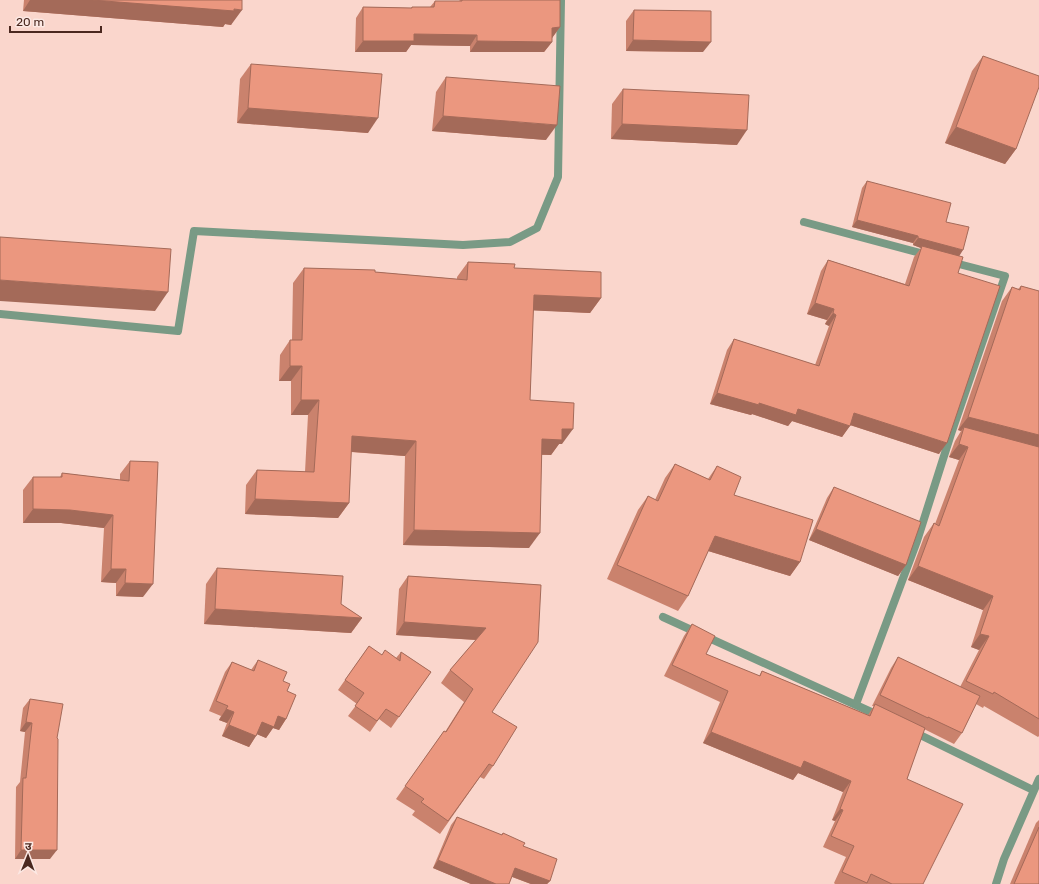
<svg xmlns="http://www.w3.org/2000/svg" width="1039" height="884" font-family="Rubik,'Noto Sans Devanagari',sans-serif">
  <rect width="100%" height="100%" fill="#fad6cc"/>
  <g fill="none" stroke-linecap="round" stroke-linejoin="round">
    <!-- street -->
    <g stroke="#799a85" stroke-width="8">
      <path d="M804,222L928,255"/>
      <path d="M0,314L178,331L194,231L463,245L510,242L537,228L558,177L561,0"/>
      <path d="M663,617L880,716"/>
      <path d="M856,704L917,541L951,434L1005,276L951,262"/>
      <path d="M914,732L1033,790"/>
      <path d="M996,884L1004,859L1039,779"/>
    </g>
  </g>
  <!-- wall -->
  <g fill="#ca826d">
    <path d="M24,0H242L231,25L225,24L223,27L23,11Z"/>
    <path d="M460,0H560V27L552,38V42L544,52H470V46L411,45L406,52H355L356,18L363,7L411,8L412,7H430L435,1H459Z"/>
    <path d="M634,10L703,52L626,51V21Z"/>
    <path d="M983,56L1016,149L1005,164L945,143L972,71Z"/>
    <path d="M251,64L368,133L237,123L240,79Z"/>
    <path d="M446,77L546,140L432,131L436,92Z"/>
    <path d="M623,89L737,145L611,139L612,104Z"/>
    <path d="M867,181L946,222L959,256L958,273L939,454L850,425L842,437L792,421L788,426L752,414L751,415L710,404L727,350L734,339L815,365L829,326L825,324L827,320L807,314L821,271L828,260L905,284L914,257L921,248L913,245V243L852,227L862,188Z"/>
    <path d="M468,262L514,268L601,298L590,313L533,310L530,400L562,444H559L551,455H542L529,548L403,545L405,456L351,452L349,503L338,518L245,514L246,485L257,470L305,472L308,415H291V381H279L280,355L290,340H292L293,283L304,268L375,272L457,279V277Z"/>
    <path d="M1021,286L1039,291V736L1038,737L984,706L983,708L976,704L962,733L954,744L924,729L907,779L923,884H835L834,883L846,857L823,847L835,821L832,820L843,792L798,773L793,780L703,743L720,702L664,676L684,636L692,624L706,654L759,676L762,671L868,715L874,706H872L891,668L898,657L960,687L979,650L971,647L983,610L908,580L924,537L934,523L935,524L959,460L949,457L955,441L961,431L958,430L1002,301L1012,287L1018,289Z"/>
    <path d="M130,461L143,597L116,596V583L101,582L104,528L61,523H23V490L33,477H60L62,473L120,480V474Z"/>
    <path d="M675,464L708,479L717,466L734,495L800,562L790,576L708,551L688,596L678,611L607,579L638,510L648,496L655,500L665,478Z"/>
    <path d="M834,487L906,565L898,576L809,540L827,498Z"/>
    <path d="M217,568L341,604L362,618L351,633L204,624L206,584Z"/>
    <path d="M408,576L541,585L492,712L493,766L484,779L480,777L440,834L412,815L415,811L396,799L444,731L445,732L464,702L441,683L450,670L476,640L396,635L399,589Z"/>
    <path d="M369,646L381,655L396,658L401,652L431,672L391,728L379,719L370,732L348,716L357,704L338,690Z"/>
    <path d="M258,660L283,681L287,691L286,719L279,730L273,728L266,738L257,734L249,747L222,736L227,723L219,720L221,716L209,711L225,672L232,662L251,670Z"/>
    <path d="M30,699L57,738L50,859H15L16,787L20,782L25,732L20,731L23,708Z"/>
    <path d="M457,817L501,835L503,833L523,846L550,881L547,884H531L512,877L509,884H471L433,868L451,825Z"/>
    <path d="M1039,820V884H1010L1036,823Z"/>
  </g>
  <!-- shaded-wall -->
  <g fill="#a46a59">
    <path d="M30,0H92L242,10L231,25L225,24L223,27L23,11Z"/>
    <path d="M560,27L552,38H545L552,28Z"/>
    <path d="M414,34L477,35L470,46L411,45L406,52H355L363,41Z"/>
    <path d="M633,40L711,42L703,52L626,51Z"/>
    <path d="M477,41L552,42L544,52H470Z"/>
    <path d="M248,108L378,118L368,133L237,123Z"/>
    <path d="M443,116L557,125L546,140L432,131Z"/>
    <path d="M622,124L747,130L737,145L611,139Z"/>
    <path d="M956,127L1016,149L1005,164L945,143Z"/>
    <path d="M857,220L918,236L913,243L852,227Z"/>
    <path d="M918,238L963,250L958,258L922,246L921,248L913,245Z"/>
    <path d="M0,280L168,292L155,311L0,301Z"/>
    <path d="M534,295L601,298L590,313L523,310Z"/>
    <path d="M815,303L834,309L827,320L807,314Z"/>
    <path d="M833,313L836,315L829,326L825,324Z"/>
    <path d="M290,366H302L291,381H279Z"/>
    <path d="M717,393L759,403L798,409L850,426L842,437L792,421L788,426L752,414L751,415L710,404Z"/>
    <path d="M301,400H319L308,415H291Z"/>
    <path d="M854,413L947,443L939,454L847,424Z"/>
    <path d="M968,417L1039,435V451L964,427L961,431L958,430Z"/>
    <path d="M562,429H573L562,444H559L551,455L532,454L542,439Z"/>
    <path d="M352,436L416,441L405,456L341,451Z"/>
    <path d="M959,444L968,447L959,460L949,457Z"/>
    <path d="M255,499L349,503L338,518L245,514Z"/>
    <path d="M33,509L70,510L113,515L104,528L61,523H23Z"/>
    <path d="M816,529L906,565L898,576L809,540Z"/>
    <path d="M414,530L540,533L529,548L403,545Z"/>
    <path d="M715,536L800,562L790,576L705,550Z"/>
    <path d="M918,566L993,596L983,610L908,580Z"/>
    <path d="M111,569H126L116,583L101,582Z"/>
    <path d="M125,583L153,584L143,597L116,596Z"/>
    <path d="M215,609L362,618L351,633L204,624Z"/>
    <path d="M404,622L486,628L478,640L396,635Z"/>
    <path d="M980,634L989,636L979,650L971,647Z"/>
    <path d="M226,709L234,712L227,723L219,720Z"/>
    <path d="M278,716L286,719L279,730L273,728L266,738L254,733L262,722Z"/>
    <path d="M26,722L32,723L25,732L20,731Z"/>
    <path d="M229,725L256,736L249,747L222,736Z"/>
    <path d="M711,732L804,761L851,781L843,792L798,773L793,780L703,743Z"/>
    <path d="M840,809L843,810L835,821L832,820Z"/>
    <path d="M21,850H57L50,859H15Z"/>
    <path d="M438,860L496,884H471L433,868Z"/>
    <path d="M515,868L550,881L547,884H531L510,876Z"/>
  </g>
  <!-- building -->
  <g fill="#eb977f" stroke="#a46a59">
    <path d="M92,0H242V10L234,9V11Z"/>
    <path d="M462,0H560V27L552,28V42L477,41V35L414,34V41H363V7L412,8V7H434L435,1H462Z"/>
    <path d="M634,10L711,11V42L633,40Z"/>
    <path d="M983,56L1039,76V87L1016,149L956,127Z"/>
    <path d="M251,64L382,74L378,118L248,108Z"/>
    <path d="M446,77L560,86L557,125L443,116Z"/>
    <path d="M623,89L749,95L747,130L622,124Z"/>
    <path d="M867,181L951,203L946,222L969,227L963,250L918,238V236L857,220Z"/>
    <path d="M0,237L171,249L168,292L0,280Z"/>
    <path d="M922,246L963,257L958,273L1000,286L947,443L854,413L850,426L798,409L796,415L759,403V405L717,393L734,339L819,366L836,315L833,313L834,309L815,303L828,260L909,286Z"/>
    <path d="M468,262L515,264L514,268L601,272V298L534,295L530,400L574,403L573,429H562V440L542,439L540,533L414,530L416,441L352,436L349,503L255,499L257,470L314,472L319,400H301L302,366H290V340H302L304,268L375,270V272L467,280Z"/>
    <path d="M1021,286L1039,291V435L968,417L1012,287L1020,290Z"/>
    <path d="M964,427L1039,447V719L994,692L993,694L966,681L989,636L980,634L993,596L918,566L934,523L939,526L968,447L959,444Z"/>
    <path d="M130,461L158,462L153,584L125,583L126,569H111L113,515L70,510L33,509V477H62V473L129,481Z"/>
    <path d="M675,464L710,480L717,466L741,477L734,495L813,520L800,562L715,536L688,596L617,565L648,496L658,501Z"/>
    <path d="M834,487L921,522L906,565L816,529Z"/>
    <path d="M217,568L343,576L341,604L362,618L215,609Z"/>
    <path d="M408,576L541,585L538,642L492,712L517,727L493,766L489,764L448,821L421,802L424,799L405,786L444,731L446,732L473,689L450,670L486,628L404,622Z"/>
    <path d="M692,624L715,636L706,654L760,676L762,671L870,716L875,704L925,728L907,779L963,804L923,884H892L871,874L867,883L842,872L854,846L831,836L843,810L840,809L851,781L804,761L801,768L711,732L728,691L672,665Z"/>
    <path d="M369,646L382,655L385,650L400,661L401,652L431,672L399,717L386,709L377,721L355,706L364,693L345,680Z"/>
    <path d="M898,657L980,696L962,733L928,717V718L880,695Z"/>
    <path d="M258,660L287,672L283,681L290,684L287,691L296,695L286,719L278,716L274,727L262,722L256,736L229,725L234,712L226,709L228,706L216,701L232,662L254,671Z"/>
    <path d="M30,699L63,704L57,738L58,739L57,850H21L23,778H26L32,723L26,722Z"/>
    <path d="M457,817L502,835L503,833L525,843L523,846L557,859L550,881L515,868L509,884H496L438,860Z"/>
    <path d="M1039,827V884H1014Z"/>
  </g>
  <!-- north arrow -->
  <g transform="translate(28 856) rotate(1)" stroke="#fbe8e3" stroke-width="3" paint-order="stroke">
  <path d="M0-3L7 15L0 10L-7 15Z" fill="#4a281f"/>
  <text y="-6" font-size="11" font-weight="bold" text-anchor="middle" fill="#4a281f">उ</text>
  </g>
  <!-- scale -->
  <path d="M10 26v6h91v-6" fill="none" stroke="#4a281f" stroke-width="2"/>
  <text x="16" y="26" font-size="12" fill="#4a281f" stroke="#fbe8e3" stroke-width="3" paint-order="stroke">20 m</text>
</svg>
